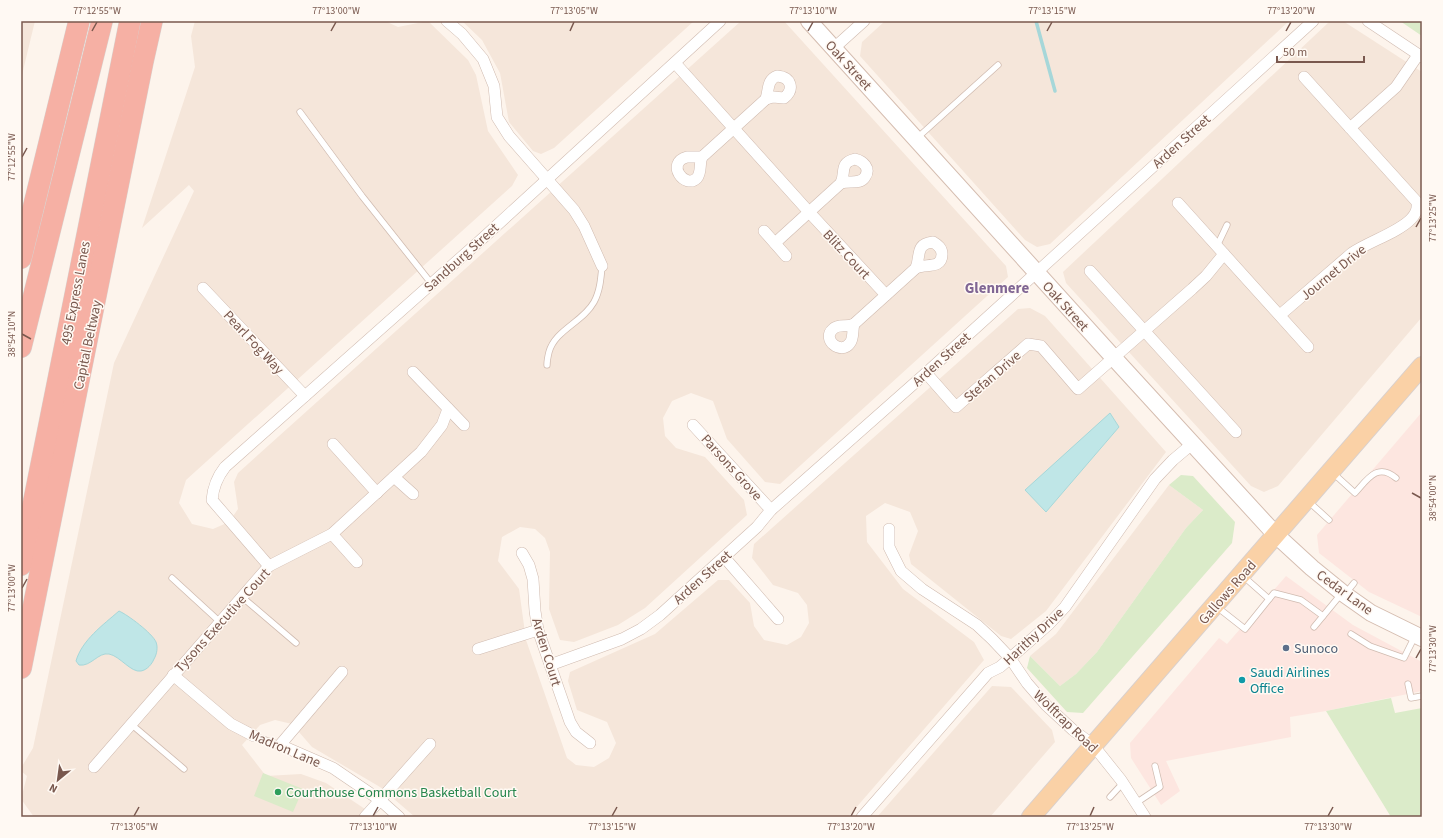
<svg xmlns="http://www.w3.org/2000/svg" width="1443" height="838" font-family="'Source Sans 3',sans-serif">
  <rect width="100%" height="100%" fill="#fdf4ec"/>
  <!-- residential -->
  <g fill="#f5e6da">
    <path d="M21,21H35L21,79Z"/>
    <path d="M195,21H385L398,27L428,21L468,60L476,75L488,131L518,175L512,186L186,480L179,503L192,524L213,529L229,522L238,509L234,482L238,473L741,21H784L1006,266L1008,277L780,484L765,482L727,439L713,401L691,393L672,401L663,418L665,436L676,448L705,457L744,500L747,515L645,608L618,625L574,642L560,640L549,609L550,552L545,538L535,529L520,527L502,537L498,561L519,589L526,640L567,758L576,765L594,767L609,758L616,743L607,722L577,710L568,681L570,672L655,634L718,580H729L750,603L754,626L764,640L787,645L801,637L809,623L807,605L798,593L773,585L752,558L754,544L1018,309L1030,308L1045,316L1166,452L1046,611L1011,639L1001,636L911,564L909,555L918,531L910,512L885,503L866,516L867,542L903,589L974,642L984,660L848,817H415L380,787L312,747L292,724L275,720L260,725L242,745L266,776L301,774L326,783L365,809L373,817H34L21,799L27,776L21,771V768L33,748L114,363L194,191L189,185L142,228L195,67L191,36Z"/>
    <path d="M462,21H694L554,148L541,154L533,151L509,122L500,73L482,40Z"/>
    <path d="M885,21H1289L1050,244L1037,247L1025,240L860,56L862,42Z"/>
    <path d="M1334,21H1343L1422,72V317L1278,486L1264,492L1251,486L1066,283L1063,272L1329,22Z"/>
    <path d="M1169,485L1203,510L1186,528L1097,652L1076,674L1060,686L1030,656L1056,634Z"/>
    <path d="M992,686L1011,687L1052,730L1055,742L990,817H877Z"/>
  </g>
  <!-- commercial -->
  <g fill="#fde6e0">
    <path d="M1422,412V617L1369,592L1319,553L1317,535Z"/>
    <path d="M1286,576L1353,625L1422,662V691L1326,711L1290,717L1291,737L1166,761L1180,791L1161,805L1131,758L1130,743L1219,638L1227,644Z"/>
  </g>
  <!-- green -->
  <g fill="#dbebc9">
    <path d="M1400,21H1422V36Z"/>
    <path d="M1181,475L1193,476L1235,522L1232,543L1083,713L1067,712L1027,668L1030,656L1060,686L1076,674L1097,652L1186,528L1203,510L1169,485Z"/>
    <path d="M1391,698L1395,713L1422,708V817H1391L1326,711Z"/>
    <path d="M263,773L303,789L293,812L254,796Z"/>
  </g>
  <!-- water -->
  <g fill="#bfe6e7" stroke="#a6d7d9">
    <path d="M1110,413L1119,427L1046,512L1025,490Z"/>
    <path d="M119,611C128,615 152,633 156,642C158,647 157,654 154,659C152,664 147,670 141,671C131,673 120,656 109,654C98,652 91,667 79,665L76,661C82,640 103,625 119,611Z"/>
  </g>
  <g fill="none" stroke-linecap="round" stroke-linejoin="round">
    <!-- stream -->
    <path stroke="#a6d7d9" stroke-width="3.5" d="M1036,21L1055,91"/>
    <defs>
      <g id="lane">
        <path d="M300,112L362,196L431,283"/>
        <path d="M916,139L998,65"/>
        <path d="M1217,246L1227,225"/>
        <path d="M547,365C547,361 548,356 549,352C555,330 583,322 594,302C600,291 601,278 602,266"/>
        <path d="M1333,473L1355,493C1367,480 1377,462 1396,478"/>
        <path d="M1308,501L1329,520"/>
        <path d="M1243,576L1269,599"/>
        <path d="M172,578L220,622"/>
        <path d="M1346,593L1354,583"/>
        <path d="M242,597L296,643"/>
        <path d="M1217,607L1245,629L1274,593L1301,600L1323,616"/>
        <path d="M1314,627L1342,593"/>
        <path d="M1351,634L1370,646L1404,658L1415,636"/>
        <path d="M1408,684L1411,698L1422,696"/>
        <path d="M131,724L184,769"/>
        <path d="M254,736L280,745"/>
        <path d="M1110,797L1123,783"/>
        <path d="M1136,803L1160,787L1155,766"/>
      </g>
      <g id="street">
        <path d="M447,21L462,34L483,59L494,86L497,117L509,136L574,210L584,226L602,266"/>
        <path d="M1368,21L1422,57"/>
        <path d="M834,48L864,21"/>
        <path d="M675,63L809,212L886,295"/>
        <path d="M777,76C791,77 795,89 784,98L773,97L766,99C769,89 767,80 777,76Z"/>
        <path d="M1350,128L1396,87L1418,55"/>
        <path d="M687,157H702C699,163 702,172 697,178C685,190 665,163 687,157Z"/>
        <path d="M702,157L766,99"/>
        <path d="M855,159C863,161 871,168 865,177C860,185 849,180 841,183C846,172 839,163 855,159Z"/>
        <path d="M1178,203L1308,347"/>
        <path d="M764,231L786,256"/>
        <path d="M933,242C938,245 942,248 942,254C942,270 925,263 916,268C921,255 915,244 933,242Z"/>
        <path d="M775,243L841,183"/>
        <path d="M1090,271L1236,432"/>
        <path d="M203,288L305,396"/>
        <path d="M1280,315L1352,253C1368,242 1399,232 1411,219C1416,214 1418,208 1417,202L1304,77"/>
        <path d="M854,324L916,268"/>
        <path d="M854,324C852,330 854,338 850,343C841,356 821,339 833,329C839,323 847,328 854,324Z"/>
        <path d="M413,372L464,425"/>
        <path d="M926,373L956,407L1028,344L1041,346L1078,389L1192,289L1206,276L1224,254"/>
        <path d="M693,425L771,510"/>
        <path d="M333,444L377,493"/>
        <path d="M394,477L413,494"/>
        <path d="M889,529V547L901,571L922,589L977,625L992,639L1010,658L1027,683L1046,705L1073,730L1093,745L1121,780L1145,817"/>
        <path d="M332,534L357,562"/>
        <path d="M522,553L529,565L533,579L535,611L538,630L570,722L576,732L590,743"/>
        <path d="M724,557L778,619"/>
        <path d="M269,566L212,500C213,488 218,476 225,467L483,238L720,21"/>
        <path d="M478,649L538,630"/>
        <path d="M550,665L622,639L641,629L660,615L757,527L771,510L926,373L1313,21"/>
        <path d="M342,672L280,745L333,768L380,800L399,817"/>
        <path d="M173,675L231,724L254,736"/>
        <path d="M94,767L269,566L332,534L421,452L442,425L448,409"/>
        <path d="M365,817L430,744"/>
        <path d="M862,817L988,673L1000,667L1049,624L1065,607L1155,479L1173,460L1192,444"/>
      </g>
      <path id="secondary" d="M809,21L1114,358L1276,535L1312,568L1344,594L1371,613L1422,638"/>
      <path id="primary" d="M1031,817L1422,366"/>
      <g id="highway">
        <path d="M21,258L79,21"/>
        <path d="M21,347L102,21"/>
        <path d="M21,565L130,21"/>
        <path d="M21,668L143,61L152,21"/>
      </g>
    </defs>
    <!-- lane casing -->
    <use href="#lane" stroke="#d0bbb0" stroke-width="7"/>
    <!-- street casing -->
    <use href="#street" stroke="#d0bbb0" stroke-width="12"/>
    <!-- secondary casing -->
    <use href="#secondary" stroke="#d5bdb0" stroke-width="18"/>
    <!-- primary casing -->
    <use href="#primary" stroke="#d9d0cd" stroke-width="20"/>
    <!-- highway casing -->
    <use href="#highway" stroke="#d9d0cd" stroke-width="22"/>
    <!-- lane -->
    <use href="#lane" stroke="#fff" stroke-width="5.5"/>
    <!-- street -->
    <use href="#street" stroke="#fff" stroke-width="11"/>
    <!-- secondary -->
    <use href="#secondary" stroke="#fff" stroke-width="16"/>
    <!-- primary -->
    <use href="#primary" stroke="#fad1a6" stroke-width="18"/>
    <!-- highway -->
    <use href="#highway" stroke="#f6b0a4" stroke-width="21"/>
  </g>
  <!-- ticks -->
  <path fill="none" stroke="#79584e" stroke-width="1.5" d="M92,31L97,22M331,31L336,22M570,31L574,22M808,31L813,22M1047,31L1052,22M1286,31L1291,22M22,157L27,148M1416,227L1421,218M22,334L31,339M1412,493L1421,498M22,588L27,579M1416,658L1421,649M134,816L139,807M373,816L378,807M612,816L617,807M851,816L856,807M1090,816L1094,807M1328,816L1333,807"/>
  <!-- markers -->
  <circle fill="#5c6f8a" stroke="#fff9f3" stroke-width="1.5" cx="1286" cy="648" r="4"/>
  <circle fill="#0f9aa8" stroke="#fff9f3" stroke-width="1.5" cx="1242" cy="680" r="4"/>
  <circle fill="#2e9e5b" stroke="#fff9f3" stroke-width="1.5" cx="278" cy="792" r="4"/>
  <g text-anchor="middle" stroke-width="3" stroke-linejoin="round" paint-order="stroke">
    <!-- street labels -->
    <g font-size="14" fill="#79584e" stroke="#fff9f3">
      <text transform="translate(849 65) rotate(48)" y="5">Oak Street</text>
      <text transform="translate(1181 141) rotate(-42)" y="5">Arden Street</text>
      <text transform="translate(847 254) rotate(47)" y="5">Blitz Court</text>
      <text transform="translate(461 257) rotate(-42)" y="5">Sandburg Street</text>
      <text transform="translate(1333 272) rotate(-39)" y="5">Journet Drive</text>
      <text transform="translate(75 293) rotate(-79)" y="5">495 Express Lanes</text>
      <text transform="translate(1066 306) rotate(48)" y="5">Oak Street</text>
      <text transform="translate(254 342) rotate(47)" y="5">Pearl Fog Way</text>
      <text transform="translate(87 345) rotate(-78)" y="5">Capital Beltway</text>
      <text transform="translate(941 359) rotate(-42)" y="5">Arden Street</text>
      <text transform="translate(992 376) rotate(-41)" y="5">Stefan Drive</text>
      <text transform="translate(732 467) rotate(48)" y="5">Parsons Grove</text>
      <text transform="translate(702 577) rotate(-42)" y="5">Arden Street</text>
      <text transform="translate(1227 592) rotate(-49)" y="5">Gallows Road</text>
      <text transform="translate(1345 592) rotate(36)" y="5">Cedar Lane</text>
      <text transform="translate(222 620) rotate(-48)" y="5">Tysons Executive Court</text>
      <text transform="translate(1033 636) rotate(-43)" y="5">Harithy Drive</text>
      <text transform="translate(547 652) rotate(73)" y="5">Arden Court</text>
      <text transform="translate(1066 721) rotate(44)" y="5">Wolftrap Road</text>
      <text transform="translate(285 748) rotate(23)" y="5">Madron Lane</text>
    </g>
    <!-- service labels -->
    <g font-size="14" fill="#4e5e75" stroke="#fff9f3" text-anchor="start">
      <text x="1294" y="653">Sunoco</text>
    </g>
    <!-- culture labels -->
    <g font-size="14" fill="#0d838f" stroke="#fff9f3" text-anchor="start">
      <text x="1250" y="677">Saudi Airlines<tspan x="1250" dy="16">Office</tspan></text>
    </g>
    <!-- leisure labels -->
    <g font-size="14" fill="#27864d" stroke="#fff9f3" text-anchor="start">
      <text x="286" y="797">Courthouse Commons Basketball Court</text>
    </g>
    <!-- neighbourhood labels -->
    <g font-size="15" font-weight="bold" fill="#806694" stroke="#fff9f3">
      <text x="997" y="293">Glenmere</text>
    </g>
  </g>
  <!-- border -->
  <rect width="1443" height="838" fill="none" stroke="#fff9f3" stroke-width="44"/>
  <!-- north arrow -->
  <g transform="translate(58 780) rotate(209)" stroke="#fff9f3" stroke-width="3" paint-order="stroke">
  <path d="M0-3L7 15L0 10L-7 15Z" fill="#79584e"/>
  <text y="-6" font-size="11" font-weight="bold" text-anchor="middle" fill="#79584e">N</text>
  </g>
  <!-- scale -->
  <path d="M1277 56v6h87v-6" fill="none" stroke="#79584e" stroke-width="2"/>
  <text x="1283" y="56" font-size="12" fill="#79584e" stroke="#fff9f3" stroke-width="3" paint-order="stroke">50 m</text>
  <rect x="22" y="22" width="1399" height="794" fill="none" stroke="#79584e" stroke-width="1.5"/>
  <g font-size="10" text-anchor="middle" fill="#79584e">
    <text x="97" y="14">77°12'55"W</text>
    <text x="336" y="14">77°13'00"W</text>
    <text x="574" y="14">77°13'05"W</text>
    <text x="813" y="14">77°13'10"W</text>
    <text x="1052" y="14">77°13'15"W</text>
    <text x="1291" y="14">77°13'20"W</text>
    <text transform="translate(11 157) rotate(-90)" y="4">77°12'55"W</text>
    <text transform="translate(1432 218) rotate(-90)" y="4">77°13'25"W</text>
    <text transform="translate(11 334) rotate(-90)" y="4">38°54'10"N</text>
    <text transform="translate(1432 498) rotate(-90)" y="4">38°54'00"N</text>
    <text transform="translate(11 588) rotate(-90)" y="4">77°13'00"W</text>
    <text transform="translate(1432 649) rotate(-90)" y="4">77°13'30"W</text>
    <text x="134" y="830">77°13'05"W</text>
    <text x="373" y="830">77°13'10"W</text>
    <text x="612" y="830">77°13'15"W</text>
    <text x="851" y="830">77°13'20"W</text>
    <text x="1090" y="830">77°13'25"W</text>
    <text x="1328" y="830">77°13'30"W</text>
  </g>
</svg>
